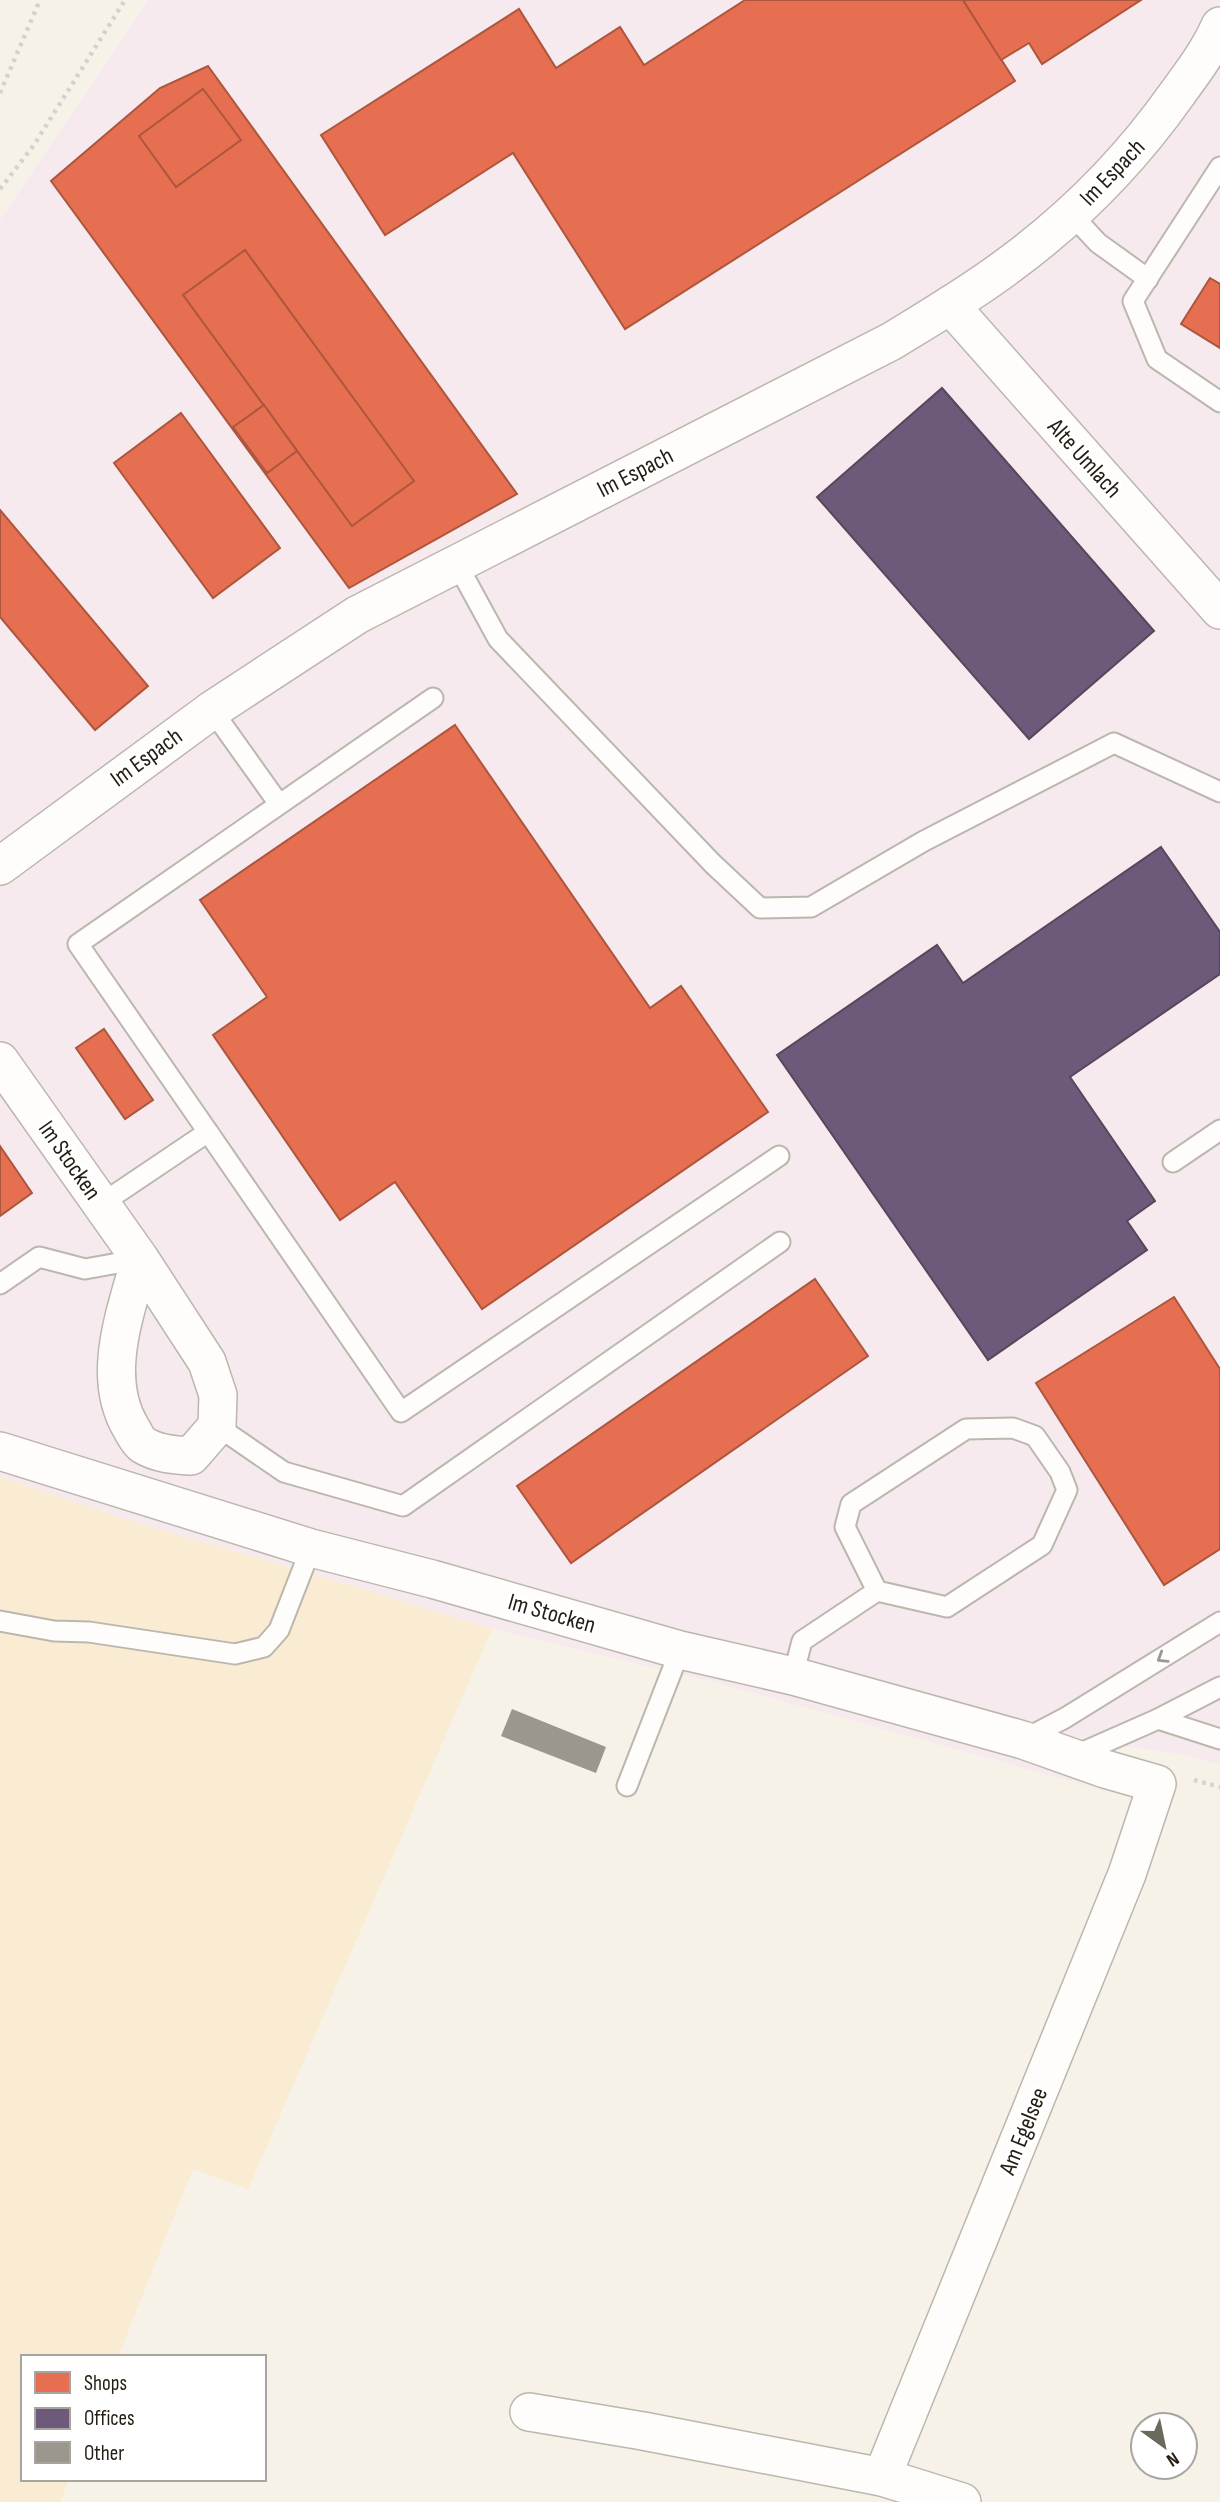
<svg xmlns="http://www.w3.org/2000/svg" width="1220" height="2502" font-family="'Sofia Sans Condensed',sans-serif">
  <rect width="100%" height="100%" fill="#f7f2e7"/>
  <!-- commercial -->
  <path fill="#f7eaef" d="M148,0H1220V1765L1179,1754L1118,1745L1106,1791L718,1683L492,1629L366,1590L119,1517L0,1477V220Z"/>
  <!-- built -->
  <path fill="#f9ecd2" d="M0,1477L119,1517L366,1590L492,1629L248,2189L193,2169L118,2357H23V2479H69L60,2502H0Z"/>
  <!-- shops -->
  <g fill="#e76f51" stroke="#ac563e" stroke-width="2">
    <path d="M745,0H963L1015,81L625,329L513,153L385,235L321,135L519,9L556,68L620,27L644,65Z"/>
    <path d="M963,0H1141L1042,64L1029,43L1001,60Z"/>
    <path d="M208,66L517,494L349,588L51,181L160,88Z"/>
    <path d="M203,89L241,140L176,187L139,136Z"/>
    <path d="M245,250L414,481L352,526L183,295Z"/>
    <path d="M1210,278L1220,284V348L1181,324Z"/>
    <path d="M264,405L297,451L267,473L233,427Z"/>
    <path d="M181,413L280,548L213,598L114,463Z"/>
    <path d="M0,510L148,686L95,730L0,617Z"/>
    <path d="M455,725L650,1008L681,986L768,1112L482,1309L395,1182L340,1220L213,1035L267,997L200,900Z"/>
    <path d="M104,1029L153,1100L125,1119L76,1048Z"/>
    <path d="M0,1146L32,1193L0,1216Z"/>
    <path d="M815,1279L868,1356L571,1563L517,1486Z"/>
    <path d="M1174,1297L1220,1369V1549L1164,1585L1036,1383Z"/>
  </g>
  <!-- offices -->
  <g fill="#6d597a" stroke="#57475b" stroke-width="2">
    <path d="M942,388L1154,631L1029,739L817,497Z"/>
    <path d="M1161,847L1220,932V974L1070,1077L1155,1201L1127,1221L1147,1250L988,1360L777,1055L937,945L963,983Z"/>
  </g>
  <!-- building -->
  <path fill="#9c978d" d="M512,1709L606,1747L596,1773L501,1736Z"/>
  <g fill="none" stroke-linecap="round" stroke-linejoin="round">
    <defs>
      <g id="service">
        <path d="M1220,167L1133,301L1157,359L1220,402"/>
        <path d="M1071,214L1098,243L1148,279"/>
        <path d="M456,562L498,639L713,864L760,908L811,907L924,841L1114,743L1220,792"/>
        <path d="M212,710L279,804"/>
        <path d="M208,1132L78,944L433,698"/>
        <path d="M1173,1162L1220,1130"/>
        <path d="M101,1204L208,1132L401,1412L779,1156"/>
        <path d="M0,1284L39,1257L85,1269L140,1259"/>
        <path d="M217,1426L284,1472L403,1506L780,1242"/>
        <path d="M0,1621L54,1631L89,1632L235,1654L264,1647L279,1630L311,1548"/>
        <path d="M793,1676L802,1641L877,1591L947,1607L1042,1545L1067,1490L1060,1472L1035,1436L1013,1428L966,1429L851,1504L845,1527L877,1591"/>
        <path d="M1158,1719L1220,1739"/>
        <path d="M1023,1740L1065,1718L1220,1622"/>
        <path d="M1074,1756L1158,1719L1220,1687"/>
        <path d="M627,1786L680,1650"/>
      </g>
      <g id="minor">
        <path d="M950,305L1220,610"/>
        <path d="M0,866L212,710L357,615L892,341C931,317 972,293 1009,265C1073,218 1131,159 1177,94C1193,72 1209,51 1220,26"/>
        <path d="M0,1061L140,1259L207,1362L218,1395L217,1426L191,1456C174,1455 158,1454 143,1445C138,1442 134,1433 131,1428C100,1376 126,1312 140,1259"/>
        <path d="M0,1451L311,1548L432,1579L680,1650L793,1676L1023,1740L1105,1769L1157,1784L1127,1874L882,2477"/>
        <path d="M529,2412L643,2431L882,2477L962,2502"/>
      </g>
    </defs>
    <!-- service casing -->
    <use href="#service" stroke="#bcb7ac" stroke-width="23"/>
    <!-- minor casing -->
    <use href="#minor" stroke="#bcb7ac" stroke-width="40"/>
    <!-- path -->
    <g stroke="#d4d2ce" stroke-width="4.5" stroke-dasharray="3.5 5" stroke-linecap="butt">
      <path d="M0,93L40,0"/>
      <path d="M0,189L34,145L125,0"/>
      <path d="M1194,1780L1220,1787"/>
    </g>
    <!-- service -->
    <use href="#service" stroke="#fefdfb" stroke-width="19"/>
    <!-- minor -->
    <use href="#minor" stroke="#fefdfb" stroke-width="37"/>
  </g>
  <!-- one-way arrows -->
  <defs><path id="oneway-chevron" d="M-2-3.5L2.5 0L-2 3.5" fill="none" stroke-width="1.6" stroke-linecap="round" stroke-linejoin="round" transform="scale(1.75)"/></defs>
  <use stroke="#9b9892" href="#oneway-chevron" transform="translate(1162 1658) rotate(148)"/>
  <g text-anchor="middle" stroke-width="7" stroke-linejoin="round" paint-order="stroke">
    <!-- street labels -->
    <g font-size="24" fill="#231d12" stroke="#fff">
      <text transform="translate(1112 172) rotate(-46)" y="8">Im Espach</text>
      <text transform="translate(1085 458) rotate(48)" y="8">Alte Umlach</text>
      <text transform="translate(635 472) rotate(-27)" y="8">Im Espach</text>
      <text transform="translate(146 757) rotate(-36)" y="8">Im Espach</text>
      <text transform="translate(70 1160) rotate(55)" y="8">Im Stocken</text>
      <text transform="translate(552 1613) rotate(16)" y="8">Im Stocken</text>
      <text transform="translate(1023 2131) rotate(-68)" y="8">Am Egelsee</text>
    </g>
  </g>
  <!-- legend -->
  <rect x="21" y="2355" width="245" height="126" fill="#ffffff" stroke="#a7a5a0" stroke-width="2"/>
  <rect x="35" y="2372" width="35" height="21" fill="#e76f51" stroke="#a7a5a0" stroke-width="2"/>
  <text x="84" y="2390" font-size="21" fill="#231d12">Shops</text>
  <rect x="35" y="2408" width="35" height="21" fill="#6d597a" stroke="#a7a5a0" stroke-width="2"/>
  <text x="84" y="2425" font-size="21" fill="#231d12">Offices</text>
  <rect x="35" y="2442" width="35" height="21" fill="#9c978d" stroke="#a7a5a0" stroke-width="2"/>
  <text x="84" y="2460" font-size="21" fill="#231d12">Other</text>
  <!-- north arrow -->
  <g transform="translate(1164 2446) rotate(147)"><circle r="33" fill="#ffffff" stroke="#a7a5a0" stroke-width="2"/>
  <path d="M0-5L12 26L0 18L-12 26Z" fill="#6d685d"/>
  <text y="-10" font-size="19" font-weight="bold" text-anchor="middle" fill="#231d12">N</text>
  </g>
</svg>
